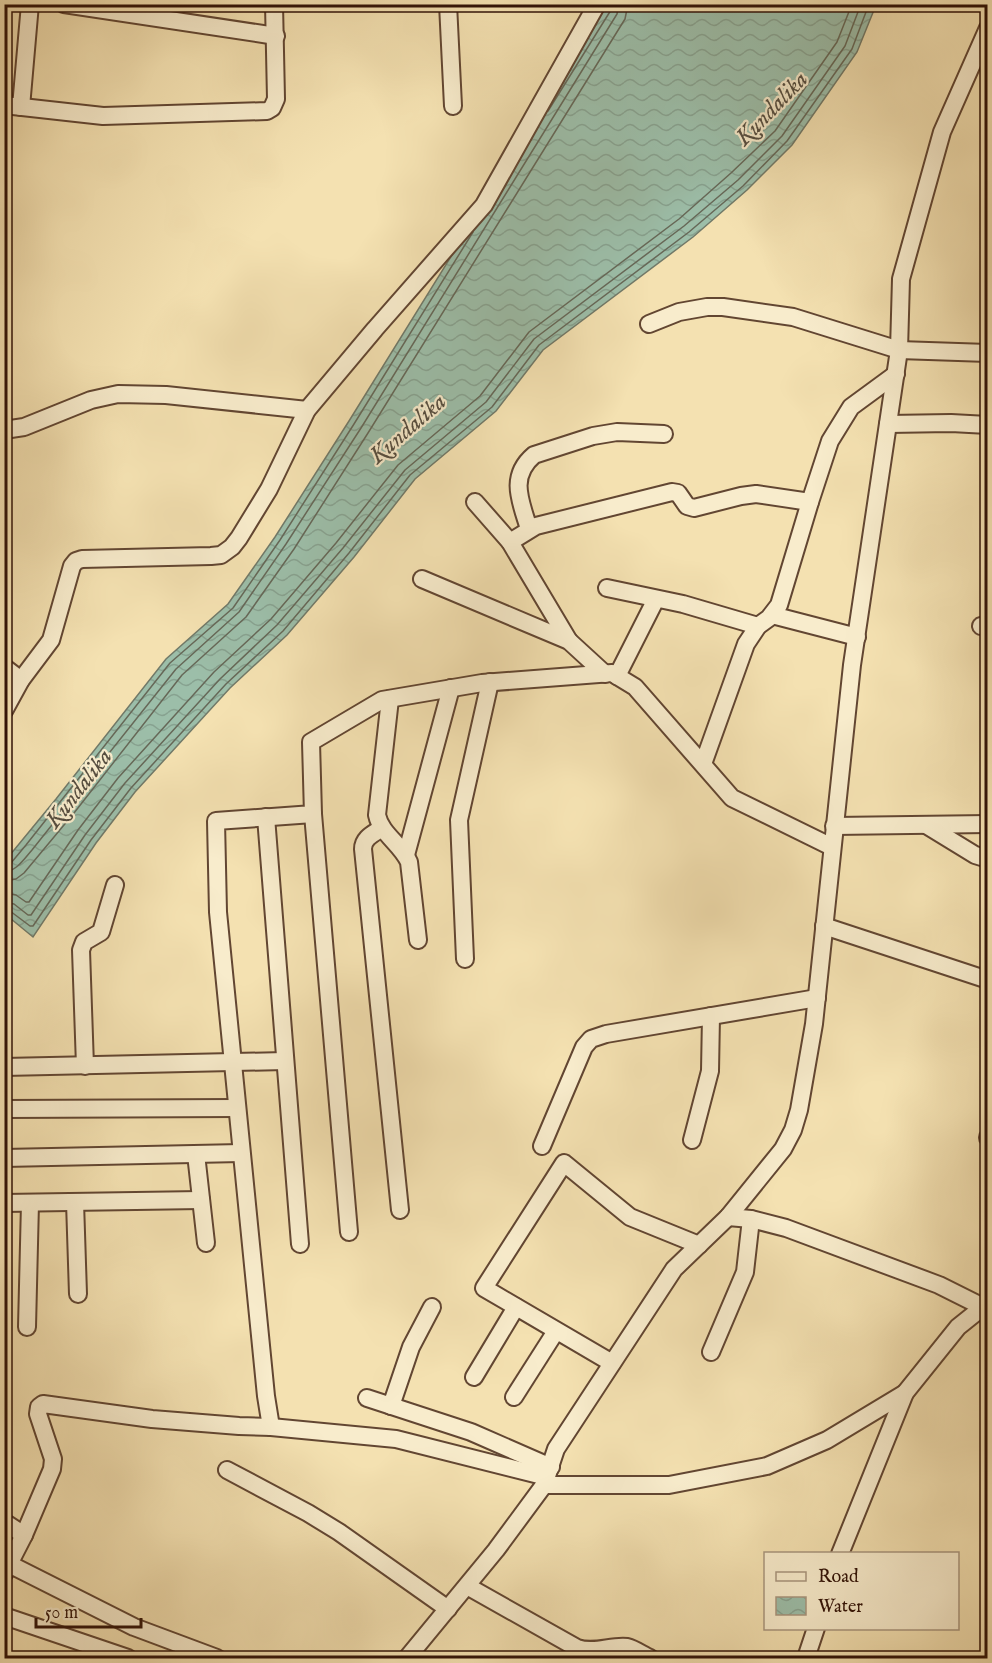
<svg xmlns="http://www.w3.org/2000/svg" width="992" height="1663" font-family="'IM FELL English',serif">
  <defs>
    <pattern id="water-waves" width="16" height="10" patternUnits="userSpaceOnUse" patternTransform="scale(1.5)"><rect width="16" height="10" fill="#9cbea9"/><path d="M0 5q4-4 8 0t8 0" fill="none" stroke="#87a290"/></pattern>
  </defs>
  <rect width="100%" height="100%" fill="#f4e1b1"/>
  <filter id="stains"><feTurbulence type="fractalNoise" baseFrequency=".00333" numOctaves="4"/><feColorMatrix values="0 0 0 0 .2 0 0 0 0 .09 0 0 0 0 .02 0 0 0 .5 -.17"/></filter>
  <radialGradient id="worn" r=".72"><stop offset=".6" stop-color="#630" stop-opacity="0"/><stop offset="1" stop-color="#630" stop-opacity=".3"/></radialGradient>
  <!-- water -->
  <path fill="url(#water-waves)" stroke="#717968" stroke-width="1.5" d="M607,5H876L857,52L792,145L747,190L693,237L543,350L496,411L415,479L354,557L287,635L230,688L135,792L96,843L33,937L5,914V861L56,799L166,659L228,604L275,537L349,421Z"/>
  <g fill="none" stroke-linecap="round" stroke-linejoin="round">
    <!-- shore -->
    <g stroke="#666858" stroke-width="1.5">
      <path d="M548,111L611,10L612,4"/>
      <path d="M4,864L11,863L26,845L170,663L233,608L280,540L354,424L473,232"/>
      <path d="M4,872C17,871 24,859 32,850L176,669L239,612L286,544L361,428L617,14L619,4"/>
      <path d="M4,881L16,879L24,873L74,813L182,675L246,617L294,549L368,433L625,19L628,4"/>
      <path d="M4,893L16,895L26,902H29L78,830L118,778L214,672L271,619L336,543L398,465L480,396L529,332L679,219L731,173L775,131L837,42L852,4"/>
      <path d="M4,902L14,904L28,915H31L85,835L125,783L220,679L277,625L343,548L405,470L486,402L534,339L684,226L738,180L782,136L845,46L861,4"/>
      <path d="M4,910L10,911L30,926H33L91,840L131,788L226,684L283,631L349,553L410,475L492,407L539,345L689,232L743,186L787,141L852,49L869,4"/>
    </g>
    <defs>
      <g id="minor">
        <path d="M64,4L276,36"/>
        <path d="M448,4L453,106"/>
        <path d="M4,105L103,116L267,111L272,108L276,99L274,4"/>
        <path d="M21,107L30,4"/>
        <path d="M649,324L679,312L707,307H723L793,317L899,350L988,353"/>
        <path d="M888,424L951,423L988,425"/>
        <path d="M4,430L24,427L91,400L118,394L166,395L307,410"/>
        <path d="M475,502L510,542L569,641"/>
        <path d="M529,529C521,502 508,477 534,455L593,436L617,432L664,434"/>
        <path d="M510,542L536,526L672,492L678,493L687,506L694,508L741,496L756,494L810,502"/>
        <path d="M422,579L569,641L605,674"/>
        <path d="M607,588L683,604L758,626"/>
        <path d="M772,615L857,637"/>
        <path d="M981,626L988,625"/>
        <path d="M4,667L21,680"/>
        <path d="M617,676L656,599"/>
        <path d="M390,699L377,815C381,834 401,844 409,862L418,940"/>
        <path d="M4,711L21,680L51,640L72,566L76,561L82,559L211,556L221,555L232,547L239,538L269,489L307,410L375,329L484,205L597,4"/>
        <path d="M703,764L746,644L758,626L769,618L779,605L810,502L830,441L851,407L896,374"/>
        <path d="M313,814L349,1232"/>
        <path d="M266,817L300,1244"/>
        <path d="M926,825L975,855L988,859"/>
        <path d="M834,826L988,824"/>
        <path d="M382,828C373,834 363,838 363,849L400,1210"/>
        <path d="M406,855L451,688"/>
        <path d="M824,926L988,980"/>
        <path d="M465,959L459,820L490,682"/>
        <path d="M85,1066L81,950L84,942L101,932L115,885"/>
        <path d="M4,1067L285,1061"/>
        <path d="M4,1109L237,1108"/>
        <path d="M988,1137V1138"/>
        <path d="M692,1140L710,1071L711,1016"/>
        <path d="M542,1146L584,1047L591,1039L606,1034L817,998"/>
        <path d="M196,1154L206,1243"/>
        <path d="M4,1158L241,1153"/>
        <path d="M75,1202L78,1294"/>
        <path d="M4,1203L201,1200"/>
        <path d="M728,1217L751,1219L786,1228L939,1285L983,1307"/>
        <path d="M27,1327L30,1203"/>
        <path d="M711,1352L745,1272L751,1219"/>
        <path d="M612,1363L484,1288L564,1163L630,1217L699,1245"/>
        <path d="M474,1377L516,1307"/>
        <path d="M514,1397L556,1331"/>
        <path d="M367,1398L471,1432L551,1467"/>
        <path d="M391,1406L411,1347L432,1307"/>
        <path d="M271,1427L266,1396L218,912L216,821L313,814L311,742L382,700L482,683L612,673L635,687L732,798L832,847"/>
        <path d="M227,1470L308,1513L339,1532L448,1609"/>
        <path d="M544,1485L556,1449L674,1269L728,1217L783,1149L793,1130L799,1110L814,1024L852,665L899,350L901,279L942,132L988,28"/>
        <path d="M4,1522L24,1535"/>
        <path d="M840,1554L905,1393L958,1327L988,1303"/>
        <path d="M9,1564L134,1627L217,1658"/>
        <path d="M4,1574L24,1535L52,1469L53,1459L38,1414L39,1407L43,1404L152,1419L239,1426L271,1427L396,1439L547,1477"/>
        <path d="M467,1586L577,1648C594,1654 611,1645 627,1647C635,1649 643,1655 650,1658"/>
        <path d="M4,1616L128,1658"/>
        <path d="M407,1658L496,1550L544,1485H669L767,1466L827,1440L905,1393"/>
        <path d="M806,1658L816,1628"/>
      </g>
    </defs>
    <!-- minor casing -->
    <use href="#minor" stroke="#624632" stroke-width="20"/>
    <!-- minor -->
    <use href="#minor" stroke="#f8eccc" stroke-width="16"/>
  </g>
  <g text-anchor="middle" stroke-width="4.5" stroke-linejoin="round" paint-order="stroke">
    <!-- water labels -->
    <g font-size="24" font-style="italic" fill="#564e40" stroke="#f8eccc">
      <text transform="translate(771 108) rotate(-46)" y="8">Kundalika</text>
      <text transform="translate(407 428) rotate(-41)" y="8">Kundalika</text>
      <text transform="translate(78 788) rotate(-52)" y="8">Kundalika</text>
    </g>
  </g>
  <!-- margin -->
  <rect width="992" height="1663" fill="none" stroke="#f4e1b1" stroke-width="24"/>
  <rect x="6" y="6" width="980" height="1651" fill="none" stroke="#311207" stroke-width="3"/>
  <rect x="12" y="12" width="968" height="1639" fill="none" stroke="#311207" stroke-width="1.5"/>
  <!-- legend -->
  <rect x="764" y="1552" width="195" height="78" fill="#f8eccc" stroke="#a8957d" stroke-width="1.5"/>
  <rect x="776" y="1572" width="30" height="9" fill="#f8eccc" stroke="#a8957d" stroke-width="1.5"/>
  <text x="818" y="1582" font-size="18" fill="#311207">Road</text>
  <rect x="776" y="1597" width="30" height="18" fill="url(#water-waves)" stroke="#a8957d" stroke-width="1.5"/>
  <text x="818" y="1612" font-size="18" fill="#311207">Water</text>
  <!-- scale -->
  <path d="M36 1618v9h105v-9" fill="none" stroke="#311207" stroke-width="3"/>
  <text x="45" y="1618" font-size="18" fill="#311207" stroke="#f8eccc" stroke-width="4.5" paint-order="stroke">50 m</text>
  <rect width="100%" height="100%" filter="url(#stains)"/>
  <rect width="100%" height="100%" fill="url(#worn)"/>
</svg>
